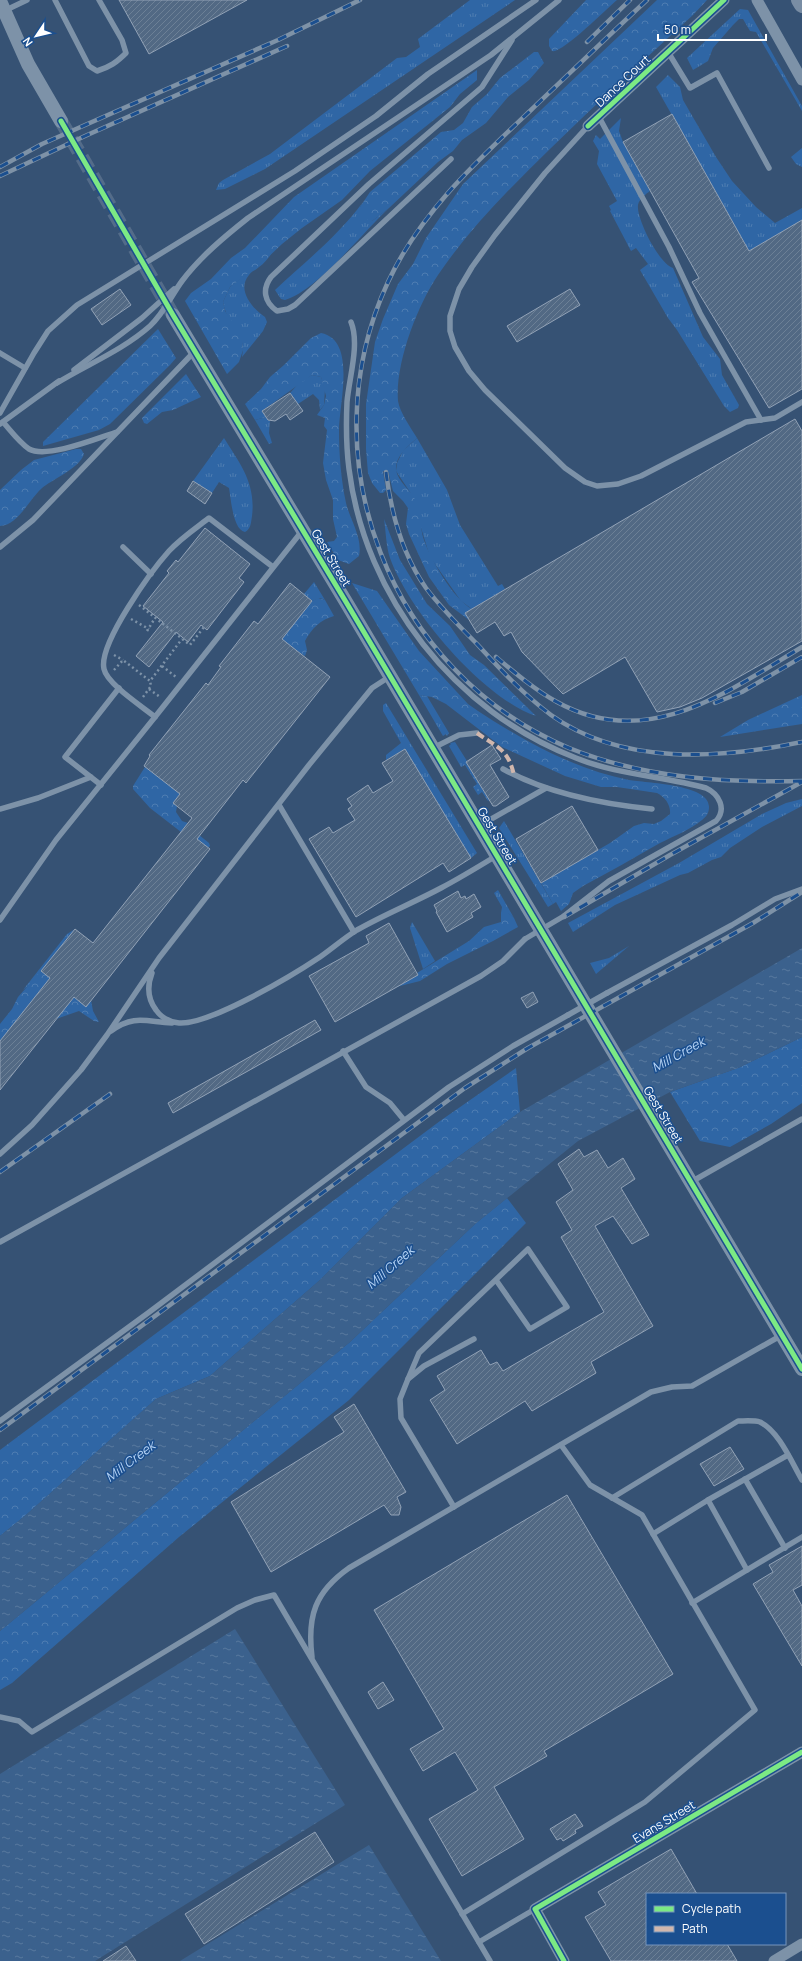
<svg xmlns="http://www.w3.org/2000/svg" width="802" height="1961" font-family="Manrope,sans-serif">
  <defs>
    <pattern id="grass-tufts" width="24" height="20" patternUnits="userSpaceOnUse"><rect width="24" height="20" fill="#2f66a5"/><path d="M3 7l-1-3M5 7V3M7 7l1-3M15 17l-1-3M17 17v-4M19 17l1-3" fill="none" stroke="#4e7db2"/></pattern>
    <pattern id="forest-crowns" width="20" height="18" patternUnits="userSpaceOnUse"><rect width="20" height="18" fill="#2f66a5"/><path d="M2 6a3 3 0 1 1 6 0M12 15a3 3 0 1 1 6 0" fill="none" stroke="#4e7db2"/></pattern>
    <pattern id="garden-dots" width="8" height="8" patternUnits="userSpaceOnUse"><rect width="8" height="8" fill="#2f66a5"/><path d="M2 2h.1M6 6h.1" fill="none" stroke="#4e7db2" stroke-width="1.8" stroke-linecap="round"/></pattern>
    <pattern id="water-ripples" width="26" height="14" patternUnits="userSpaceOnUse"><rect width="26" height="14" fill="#3b618d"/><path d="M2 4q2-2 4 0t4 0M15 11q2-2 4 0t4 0" fill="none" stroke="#58799e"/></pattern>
    <pattern id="building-hatch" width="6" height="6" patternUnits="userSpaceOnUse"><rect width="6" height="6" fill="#526984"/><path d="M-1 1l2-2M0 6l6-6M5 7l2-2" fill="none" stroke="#6c8096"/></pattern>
  </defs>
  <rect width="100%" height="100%" fill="#365274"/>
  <!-- grass -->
  <g fill="url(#grass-tufts)">
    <path d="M470,0H515L265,169L225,189L216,190L219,183L223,180L270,154L397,58L406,57L420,47L418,39Z"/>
    <path d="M740,9L748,10L802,106V111L756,32L750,31L743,19H739L733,25L713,48L708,61L693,70L687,58Z"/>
    <path d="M668,75L680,87L683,100L716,157L732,181L756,207L775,223L802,208V220L749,251L656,87Z"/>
    <path d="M621,118L619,131L623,142L650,191C646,194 639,199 638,205C636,218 659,264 673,268L703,337L720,359L722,375L739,405L738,408L730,412L724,406L677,330L668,318L640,270L648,264L636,248L631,251L610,211L611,210L609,206L617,201L597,164L599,151L593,141L596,135L600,139Z"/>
    <path d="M802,148V167L796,164L791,157Z"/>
    <path d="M363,202L360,207L372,221L389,208C362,233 318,290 285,300L281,299L275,290C306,261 338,236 363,202Z"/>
    <path d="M272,253C268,258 264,264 259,267C256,270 252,271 249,275C236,290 253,309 265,317L267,322L263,331L242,357C247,329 227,327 223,302L230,287Z"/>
    <path d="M312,375L321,377L325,389L324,405L320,410L319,400L313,394L298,404L290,393L300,382Z"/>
    <path d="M266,417L270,421L269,433L272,443L269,444L255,420Z"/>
    <path d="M224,438C240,464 256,483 252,516C251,522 251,529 245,532C233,530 231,499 229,488L219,482L212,493L193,481Z"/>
    <path d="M417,438L447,490L460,525L498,586L502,584L505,589L472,609L461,601L430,557L410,492L396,471L397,463L403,451Z"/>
    <path d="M314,582L325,600L320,598L312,601L304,594Z"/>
    <path d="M419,695L427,696L449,733L447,736L446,734L443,736Z"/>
    <path d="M386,703L477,853L471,858L405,749L386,760V755L401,743L383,711V705Z"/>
    <path d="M455,742L467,761V764L461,767L449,746L451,744L450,743Z"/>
    <path d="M802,799V806L762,827L730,848L721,857L712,860L688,873L680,875L615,905L573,932L568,923L679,863L762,814L786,803Z"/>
    <path d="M504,821L553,904L548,907L499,828Z"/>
    <path d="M188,832L199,835L209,843L210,846L208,848Z"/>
    <path d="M498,890L514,918L508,913H501L502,907L494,893Z"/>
    <path d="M412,922L435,961L423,969L410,928Z"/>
    <path d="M75,929L33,982L23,990L67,934Z"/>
    <path d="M629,946L596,974L590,963L609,958Z"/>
  </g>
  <!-- forest -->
  <g fill="url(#forest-crowns)">
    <path d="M586,0H617C606,9 562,54 552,51L549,46V39Z"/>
    <path d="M657,0H707L693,15C645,59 597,103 550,149C510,188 469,229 438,275C417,306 395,364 398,401C400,413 411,428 417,438C408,446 395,457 396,470C398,482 411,490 416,501C421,511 420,526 423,537C429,557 453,599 472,609L466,613L469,620L449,605L429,577L409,534L406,524L408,508L403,501L393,491L388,471H383L386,490L383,493H380L372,483L368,473L366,449V404L375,342L383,319L398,284L413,264L426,238L463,184Z"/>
    <path d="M534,52H538L544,63L529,80L508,97L486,123L462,140L453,151L438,162L389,208L372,221L368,220L360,211V207L370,192L441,132L454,130L463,123L472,107L487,94L500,78Z"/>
    <path d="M477,70V80L460,94L450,107L370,171L342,200L302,228L282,244L262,263L230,287L223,302L225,311L242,336L243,350L239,362L227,374L185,301L191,293L211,279L231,258L245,248L294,197Z"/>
    <path d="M158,329L176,358L170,365L110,424L99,430L43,446V442Z"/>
    <path d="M321,333C357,340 339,404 339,430C339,455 341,479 346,503C350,520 363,538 359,556L349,564L338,560L327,542L334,541L337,537L333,519V500L326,480L323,463L327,430L324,426L325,418L317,415L324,405L326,396L321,377L312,375L262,411L266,417L255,420L245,404L261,389L270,377L284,365L311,338Z"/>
    <path d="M186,374L201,397L173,410L162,412L147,424L144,423L142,418Z"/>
    <path d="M76,449H81L84,454C79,469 52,479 41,489C29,500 17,526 0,526V490L21,470L34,460Z"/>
    <path d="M384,519L400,560L427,604L450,626L470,655L484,665L536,716C483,698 409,611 390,558C386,546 386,532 384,519Z"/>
    <path d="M352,583L377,591L419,651L468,704L478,711C524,741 574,769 629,780C645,783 710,784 709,807C709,813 706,817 702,820C690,830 674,836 660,843C634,858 609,872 583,886L573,893L569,904L561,911L556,902L553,904L541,883L610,843L634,826L644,823L654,824L661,821L670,814C671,805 665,797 657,793L617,787H601L565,776L502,747L446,704L432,697L419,695Z"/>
    <path d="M318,598L325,600L334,616C320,620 312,628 305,641L307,650L305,656L294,649L284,661L272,651L312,601Z"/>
    <path d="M278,669L173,803L177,806L176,812L182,821L188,823L185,827L189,831L188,832L184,829L181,832L150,808L133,789V786L145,767Z"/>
    <path d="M802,695V724L720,737L748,720Z"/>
    <path d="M505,910L514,918L518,927L493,941L447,964L420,981L396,987L418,975L417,973L469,941L484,927L501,922V913Z"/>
    <path d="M41,971L50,978L0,1041V1024L12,1009L18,997Z"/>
    <path d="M74,997L86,1006L91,1000L93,1011L99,1022L94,1021L79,1011L56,1019Z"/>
    <path d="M802,1037V1103L771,1124L730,1147L700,1141L670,1092L738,1068Z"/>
    <path d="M516,1068L520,1112L402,1198L320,1280L210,1376L156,1399L26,1515L0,1536V1450L440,1121Z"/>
    <path d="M507,1198L526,1223L349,1400L179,1537L12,1683L0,1690V1631L350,1342L475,1224Z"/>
  </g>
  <!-- garden -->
  <path fill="url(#garden-dots)" d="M467,764L489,800L488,801L482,792L478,795L473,787L477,784L465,765Z"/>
  <!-- water -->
  <g fill="url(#water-ripples)">
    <path d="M802,948V1037L738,1068L670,1092L578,1141L475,1224L350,1342L0,1631V1536L26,1515L156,1399L210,1376L320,1280L402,1198L520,1112Z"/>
    <path d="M235,1629L345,1805L95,1961H0V1774Z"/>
    <path d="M369,1845L441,1961H180Z"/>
  </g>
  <!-- building -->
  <g fill="url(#building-hatch)" stroke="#92a2b6">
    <path d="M119,0H247L149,54Z"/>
    <path d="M672,114L749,251L802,220V389L769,408L692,282L699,278L623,142Z"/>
    <path d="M120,289L131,305L102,325L91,309Z"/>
    <path d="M570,289L580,305L517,342L507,326Z"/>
    <path d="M290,393L303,411L290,420L286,414L275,421L268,420L262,411Z"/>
    <path d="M795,419L802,431V641L702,698L680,707L657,712L625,657L563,694L522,652L511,632L504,636L495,622L477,633L465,613Z"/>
    <path d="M193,481L212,493L205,504L187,491Z"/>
    <path d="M205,528L250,564L239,578L244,582L207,630L201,625L188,642L176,632L149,667L136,656L163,622L143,606L169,573L167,571L176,560L178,562Z"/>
    <path d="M290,583L312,601L282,639L330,677L246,783L243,780L197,839L210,849L86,1007L74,997L0,1090V1041L50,978L41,971L75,929L93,943L192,818L173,803L180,794L144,766L150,756L149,755L206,683L208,685L221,667L219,666L254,621L258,624Z"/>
    <path d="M492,745L501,759L490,765L509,797L496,806H493L466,762Z"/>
    <path d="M405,749L471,858L449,872L443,863L356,917L309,839L329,827L333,833L355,820L348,809L352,806L347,799L368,785L373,793L393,781L382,763Z"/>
    <path d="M572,806L598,850L541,883L516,839Z"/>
    <path d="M458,891L461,898L465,896L466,899L474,894L481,907L471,913L473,917L447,932L436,912L437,911L434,905Z"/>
    <path d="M389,923L418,975L335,1022L309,976L369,943L366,936Z"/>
    <path d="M533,992L538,1002L527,1008L521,998Z"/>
    <path d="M315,1020L321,1030L173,1113L168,1103Z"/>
    <path d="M579,1149L584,1157L597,1150L608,1168L623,1158L635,1179L621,1188L649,1235L632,1244L613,1216L595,1226L653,1326L591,1362L596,1373L532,1411L525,1401L457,1444L430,1400L445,1390L437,1376L481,1350L490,1365L497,1362L503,1371L604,1312L561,1237L572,1230L556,1202L573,1190L558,1164Z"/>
    <path d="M354,1404L406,1492L397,1497L401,1507L399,1515H391L384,1505L271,1572L231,1502L344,1432L334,1417Z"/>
    <path d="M730,1447L744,1469L714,1486L700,1464Z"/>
    <path d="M567,1495L673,1674L544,1751L547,1756L494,1787L524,1839L462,1876L429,1819L478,1790L455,1752L423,1771L410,1749L444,1729L374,1610Z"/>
    <path d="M802,1546V1585L793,1590L802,1606V1666L753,1584L773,1572L769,1565Z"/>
    <path d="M383,1682L394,1700L378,1709L368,1692Z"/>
    <path d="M575,1814L583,1826L575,1830L576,1833L563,1841L561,1838L557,1840L550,1829Z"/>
    <path d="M315,1832L334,1862L204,1944L185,1914Z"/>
    <path d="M671,1849L697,1894H647V1944H727L737,1961H611L585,1917L606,1905L598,1892Z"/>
    <path d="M126,1946L136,1961H103Z"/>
  </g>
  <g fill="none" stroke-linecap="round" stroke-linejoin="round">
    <!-- tertiary-tunnel -->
    <path stroke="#546c89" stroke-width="14" stroke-dasharray="14 7" stroke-linecap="butt" d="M61,121L173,315"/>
    <!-- path -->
    <g stroke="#7d92a8" stroke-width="2.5" stroke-dasharray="2 3" stroke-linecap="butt">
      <path d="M139,605L190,645L204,627"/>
      <path d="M131,619L149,629"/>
      <path d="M147,631L155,618"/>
      <path d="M114,655L123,660"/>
      <path d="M162,666L176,677"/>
      <path d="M114,670L123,660L150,681L182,639"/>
      <path d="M149,689L160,697"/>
      <path d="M143,697L151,686L150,681"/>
    </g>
    <!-- service -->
    <g stroke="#7d92a8" stroke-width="5.5">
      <path d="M55,0L89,66L97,71C110,67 117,62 126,53L122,40L99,0"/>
      <path d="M4,11L27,0"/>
      <path d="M668,52L690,88L717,73L769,168"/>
      <path d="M599,117L669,247L700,313L761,420"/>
      <path d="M588,126L545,173L495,235L472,267L459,289L450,316V331L455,347L469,371L485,390L565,468L585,482L597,486L618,484L641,476L746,422L775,418L802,402"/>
      <path d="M451,159L295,305L288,309L277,311C264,302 262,289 271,277L369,184L482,87L512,40"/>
      <path d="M351,322C360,344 349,378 347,402C346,424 346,446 349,469C365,597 455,712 576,758C618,775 663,776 706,788C719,794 727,809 716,821L609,881L564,916"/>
      <path d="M0,353L25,368"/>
      <path d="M74,370L142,318L174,289"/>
      <path d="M57,383C88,364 123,350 150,326C164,313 171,296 182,281C200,257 224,237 248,218L491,55L559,0"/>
      <path d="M0,413L34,353L48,331L77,305L295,171L376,116L428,74L536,0"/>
      <path d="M3,422C11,431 19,442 29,449C47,459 98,438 117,432"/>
      <path d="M0,424L59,381"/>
      <path d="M0,547L33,520L194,352"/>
      <path d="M123,547L151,574"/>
      <path d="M273,567L209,518C196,528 181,538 169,551C152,570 98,644 104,669C107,684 143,707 155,717L302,531"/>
      <path d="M433,748L459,735L477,733"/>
      <path d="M503,769C548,794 601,804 652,809"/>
      <path d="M101,785L65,757L119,688"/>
      <path d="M279,805L354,932"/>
      <path d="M0,809L38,798L91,777"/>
      <path d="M479,826L546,788"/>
      <path d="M0,920L56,840L155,717"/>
      <path d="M152,973C147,986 147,998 156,1010C161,1017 169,1022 179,1023C210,1025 293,975 320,957C333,948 344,938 357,930C385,914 413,903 441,888C460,878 478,867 496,856"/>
      <path d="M607,993L732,925L775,899L802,889"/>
      <path d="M111,1031C134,1014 147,1022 172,1023"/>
      <path d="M343,1051L366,1087L390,1103L404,1120"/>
      <path d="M0,1154L32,1125L81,1070L107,1035L159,958L309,765L372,688L389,677"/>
      <path d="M691,1182L802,1119"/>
      <path d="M0,1242L481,976L503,961L525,939"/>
      <path d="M408,1379L419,1353L528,1249L567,1307L530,1329L496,1280"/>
      <path d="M0,1421L148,1313L449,1087L513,1046L568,1015"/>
      <path d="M745,1479L785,1548"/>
      <path d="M612,1498L738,1421C744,1421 754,1420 760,1422C779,1431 792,1463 802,1480"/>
      <path d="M454,1507L401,1418L400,1399L408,1379L424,1366L474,1339"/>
      <path d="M653,1534L708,1500"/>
      <path d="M747,1570L708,1500L788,1455"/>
      <path d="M692,1603L802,1537"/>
      <path d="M312,1657C307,1616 315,1592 349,1568L651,1392L672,1387L692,1386L782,1335"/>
      <path d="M0,1717L19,1721L32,1732L237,1608L255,1600L274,1595L490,1961"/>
      <path d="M462,1914L645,1802L755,1710L642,1515L590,1485L561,1445"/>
      <path d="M479,1942L535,1909"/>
    </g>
    <!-- minor -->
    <g stroke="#7d92a8" stroke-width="11">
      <path d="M757,0L802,80"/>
      <path d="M588,126L724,0"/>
      <path d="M564,1961L535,1909L802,1752"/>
      <path d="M774,1961L802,1944"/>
    </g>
    <!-- tertiary -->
    <g stroke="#7d92a8" stroke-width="14">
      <path d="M0,1L28,64L61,121"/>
      <path d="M173,315L346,602L802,1369"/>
    </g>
    <!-- secondary -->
    <path stroke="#798da4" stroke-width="16" d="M799,0L802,5"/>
    <defs>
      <g id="rail">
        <path d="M647,0C608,36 569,74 531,110C476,162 420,213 388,282C306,458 390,673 569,748C643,778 724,783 802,781"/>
        <path d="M587,42L630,0"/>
        <path d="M0,167L42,144L278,40L360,0"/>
        <path d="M0,176L85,136L287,46"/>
        <path d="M386,472C391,513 402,554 426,588C441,608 459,626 477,644C500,669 523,694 551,715C622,766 720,759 802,742"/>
        <path d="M496,657C515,673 535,690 557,702C647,752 727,692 802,647"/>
        <path d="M715,703L742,692L802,657"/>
        <path d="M564,917L670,855L802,782"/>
        <path d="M0,1172L110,1094"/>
        <path d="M0,1430L465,1088L528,1048L753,923L802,892"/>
      </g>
    </defs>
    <!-- rail casing -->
    <use href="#rail" stroke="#7e92a7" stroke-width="4.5"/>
    <!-- rail -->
    <use href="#rail" stroke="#1b4f8f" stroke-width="3" stroke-dasharray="9" stroke-linecap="butt"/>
    <!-- service-bridge -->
    <g stroke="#7d92a8" stroke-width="5.5">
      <path d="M525,939L564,916"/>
      <path d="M568,1015L607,993"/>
    </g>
    <!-- quiet -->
    <path stroke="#d1b7ad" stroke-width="4" stroke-dasharray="8 4" stroke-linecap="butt" d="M477,733C498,748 508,749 514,775"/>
    <defs>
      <g id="cycleway">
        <path d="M61,121L173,315L346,602L802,1369"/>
        <path d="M588,126L724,0"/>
        <path d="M564,1961L535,1909L802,1752"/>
      </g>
    </defs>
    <!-- cycleway casing -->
    <use href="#cycleway" stroke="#1b4f8f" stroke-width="8"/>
    <!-- cycleway -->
    <use href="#cycleway" stroke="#7ce984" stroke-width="5"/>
  </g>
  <g text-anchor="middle" stroke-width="3" stroke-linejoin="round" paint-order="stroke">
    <!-- street labels -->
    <g font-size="12" fill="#fff" stroke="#1b4f8f">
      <text transform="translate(623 81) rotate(-43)" y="4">Dance Court</text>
      <text transform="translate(331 558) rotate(59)" y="4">Gest Street</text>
      <text transform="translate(497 836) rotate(59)" y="4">Gest Street</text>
      <text transform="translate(663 1115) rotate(59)" y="4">Gest Street</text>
      <text transform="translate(664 1822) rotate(-31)" y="4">Evans Street</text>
    </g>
    <!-- water labels -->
    <g font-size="13" font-style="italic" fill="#b5d3f5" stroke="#1b4f8f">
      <text transform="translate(678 1054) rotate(-29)" y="5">Mill Creek</text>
      <text transform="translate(390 1267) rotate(-41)" y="5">Mill Creek</text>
      <text transform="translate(130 1461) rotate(-37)" y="5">Mill Creek</text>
    </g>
  </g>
  <!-- legend -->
  <rect x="646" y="1893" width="140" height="52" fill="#1b4f8f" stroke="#7695bc"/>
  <rect x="654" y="1906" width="20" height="6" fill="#7ce984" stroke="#7695bc"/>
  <text x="682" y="1913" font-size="12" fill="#ffffff">Cycle path</text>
  <rect x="654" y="1926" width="20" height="6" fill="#d1b7ad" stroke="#7695bc"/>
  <text x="682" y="1933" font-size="12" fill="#ffffff">Path</text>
  <!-- north arrow -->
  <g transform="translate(36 36) rotate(235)" stroke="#1b4f8f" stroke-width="3" paint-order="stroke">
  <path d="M0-3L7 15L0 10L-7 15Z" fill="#ffffff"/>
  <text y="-6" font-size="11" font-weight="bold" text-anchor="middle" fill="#ffffff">N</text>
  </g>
  <!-- scale -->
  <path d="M658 34v6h108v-6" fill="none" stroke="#ffffff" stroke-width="2"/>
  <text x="664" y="34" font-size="12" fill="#ffffff" stroke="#1b4f8f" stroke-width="3" paint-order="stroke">50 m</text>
</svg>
